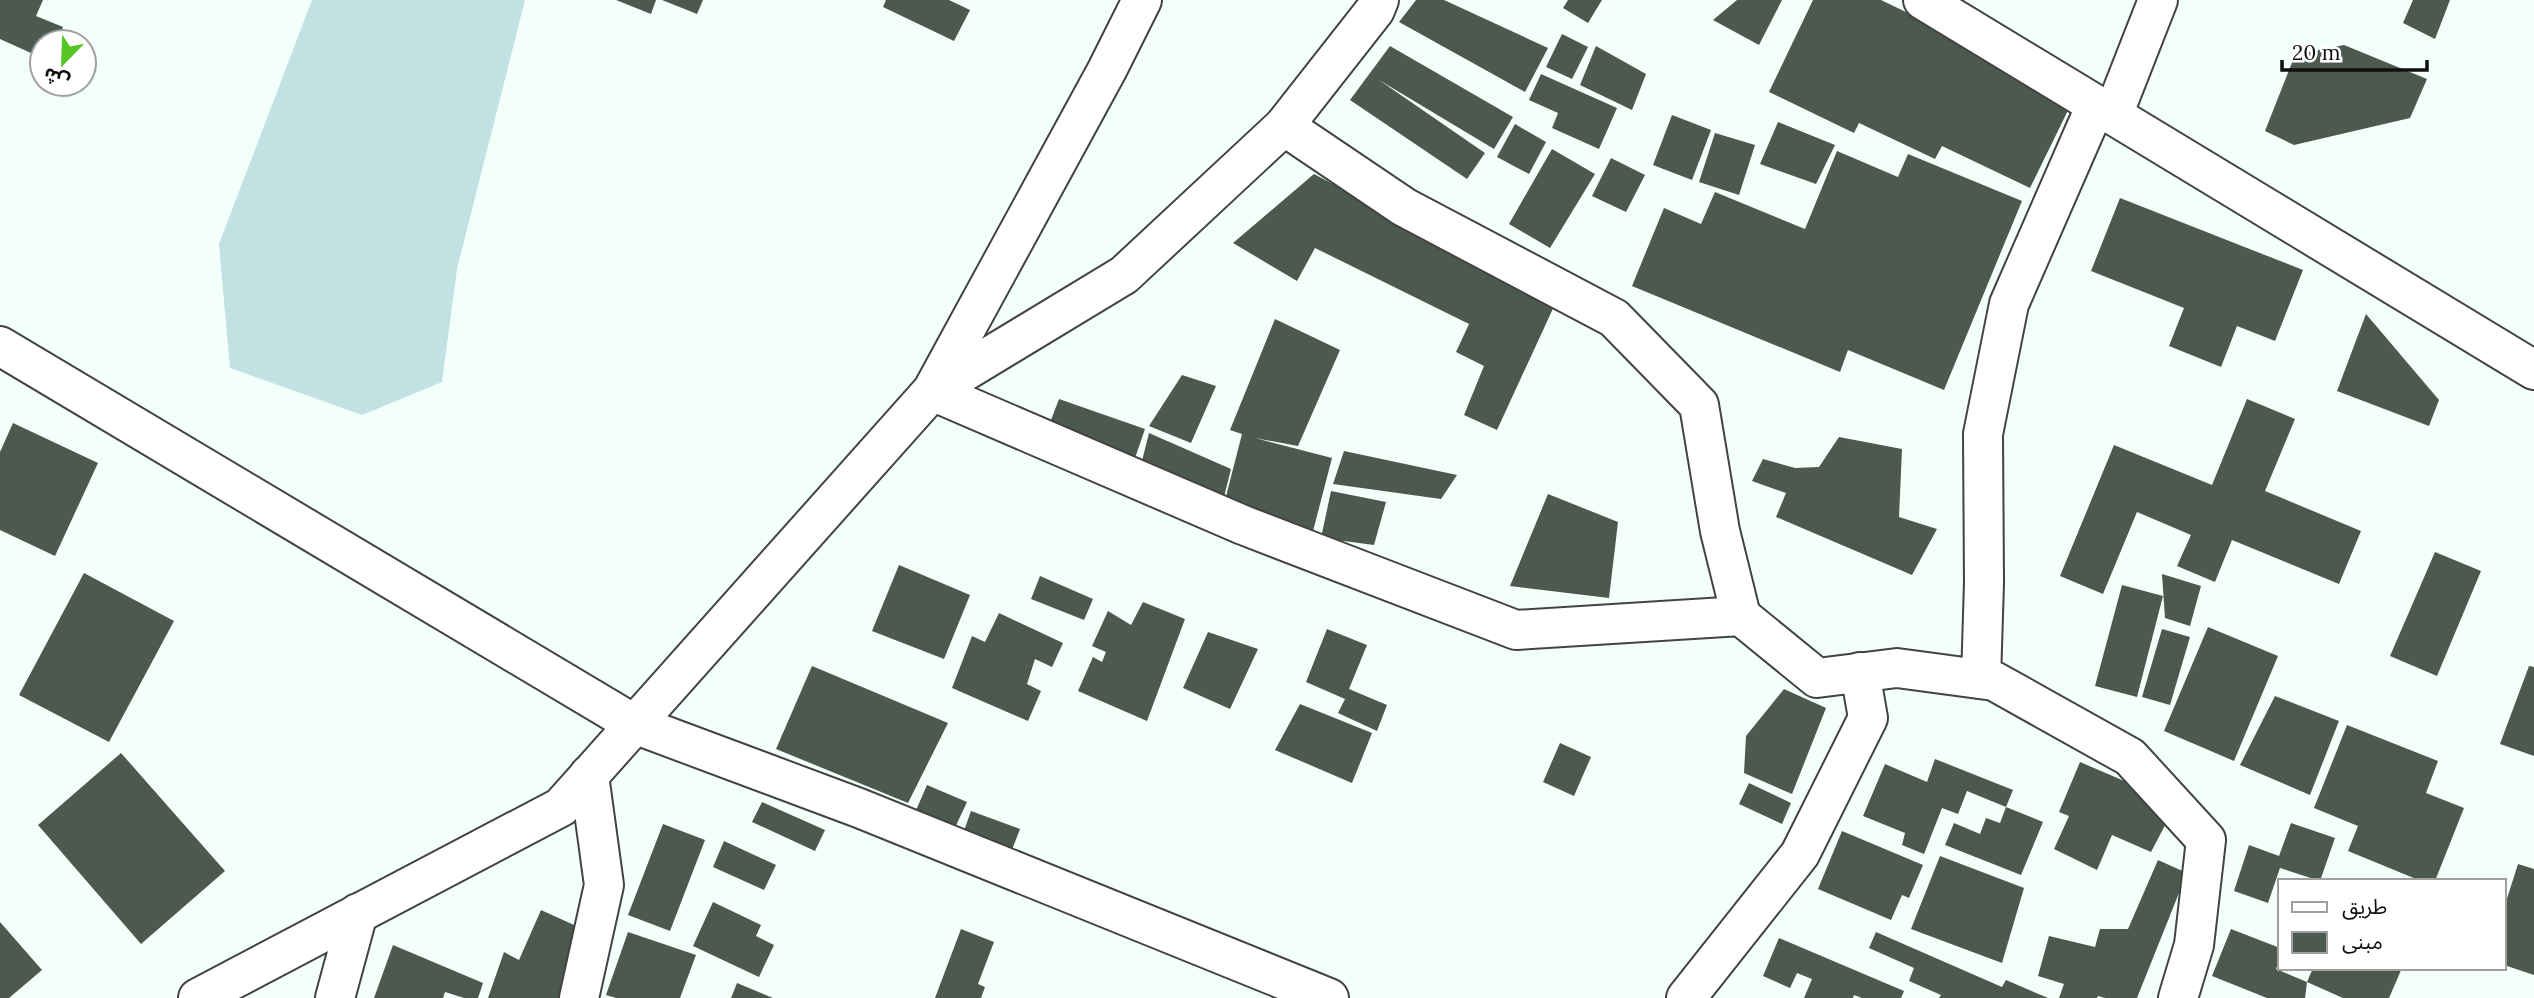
<svg xmlns="http://www.w3.org/2000/svg" width="2534" height="998" font-family="Lora,'Noto Sans Arabic',serif">
  <rect width="100%" height="100%" fill="#f3fffa"/>
  <!-- cemetery -->
  <path fill="#c2e1e3" d="M312,0H525L457,269L442,382L362,415L230,368L219,244Z"/>
  <!-- building -->
  <g fill="#4c594e">
    <path d="M0,0H43L36,16L63,27L57,42H42V58L0,39Z"/>
    <path d="M616,0H656L651,14Z"/>
    <path d="M662,0H703L697,14Z"/>
    <path d="M886,0H949L970,10L954,41L883,7Z"/>
    <path d="M1416,0H1444L1548,48L1525,92L1399,22Z"/>
    <path d="M1568,0H1602L1588,23L1563,8Z"/>
    <path d="M1737,0H1782L1759,45L1713,20Z"/>
    <path d="M1813,0H1881L2076,94L2030,188L1942,146L1935,159L1859,123L1854,133L1769,92Z"/>
    <path d="M2413,0H2450L2435,39L2403,23Z"/>
    <path d="M1562,34L1588,47L1572,79L1546,67Z"/>
    <path d="M2344,45L2427,79L2410,118L2294,145L2265,131L2295,55Z"/>
    <path d="M1390,46L1513,117L1494,149L1379,80L1485,153L1467,179L1350,100Z"/>
    <path d="M1596,46L1646,74L1632,110L1580,85Z"/>
    <path d="M1541,74L1617,108L1599,149L1552,128L1558,113L1529,100Z"/>
    <path d="M1672,115L1711,130L1692,180L1653,165Z"/>
    <path d="M1778,122L1835,145L1816,184L1760,164Z"/>
    <path d="M1515,124L1546,142L1529,174L1497,157Z"/>
    <path d="M1715,133L1755,145L1739,195L1699,182Z"/>
    <path d="M1552,149L1595,174L1550,248L1509,224Z"/>
    <path d="M1837,151L1898,177L1908,154L2022,201L1944,390L1848,350L1840,372L1632,286L1664,208L1701,224L1715,192L1805,229Z"/>
    <path d="M1611,158L1645,175L1626,212L1592,196Z"/>
    <path d="M1314,174L1556,302L1497,430L1464,415L1484,366L1456,352L1469,324L1315,248L1297,281L1233,243Z"/>
    <path d="M2120,198L2303,270L2275,341L2237,326L2221,367L2169,346L2184,308L2091,271Z"/>
    <path d="M2366,314L2439,400L2429,426L2337,391Z"/>
    <path d="M1275,319L1340,350L1298,446L1255,438L1332,458L1312,535L1222,512L1242,434L1230,430Z"/>
    <path d="M1182,375L1216,386L1191,443L1149,426Z"/>
    <path d="M1059,399L1145,429L1135,458L1048,428Z"/>
    <path d="M2247,399L2295,419L2265,491L2361,531L2339,584L2232,540L2215,582L2177,566L2191,535L2137,512L2103,594L2060,576L2114,445L2212,485Z"/>
    <path d="M13,423L98,463L55,556L0,530V452Z"/>
    <path d="M1149,433L1231,469L1223,501L1141,465Z"/>
    <path d="M1839,437L1902,449L1899,517L1937,529L1912,575L1776,517L1786,493L1752,481L1763,459L1795,468L1819,467Z"/>
    <path d="M1344,451L1457,475L1441,499L1333,484Z"/>
    <path d="M1331,491L1386,502L1374,545L1321,538Z"/>
    <path d="M1548,494L1618,522L1609,598L1510,586Z"/>
    <path d="M2435,552L2481,571L2437,676L2390,656Z"/>
    <path d="M899,565L970,595L944,659L872,631Z"/>
    <path d="M84,573L174,621L109,742L19,695Z"/>
    <path d="M2162,574L2201,586L2190,626L2165,618Z"/>
    <path d="M1040,576L1093,599L1084,620L1031,599Z"/>
    <path d="M2122,585L2163,596L2137,697L2095,686Z"/>
    <path d="M1143,602L1185,619L1147,721L1078,691L1093,657L1102,662L1106,652L1092,646L1108,611L1131,625Z"/>
    <path d="M999,613L1063,643L1052,667L1035,659L1027,684L1041,691L1028,721L952,688L972,636L985,642Z"/>
    <path d="M2208,627L2278,656L2234,761L2164,731Z"/>
    <path d="M1327,629L1367,645L1349,689L1387,705L1377,731L1338,713L1345,699L1306,682Z"/>
    <path d="M2162,629L2190,637L2170,705L2142,697Z"/>
    <path d="M1208,632L1258,649L1230,709L1183,688Z"/>
    <path d="M812,666L948,723L908,803L776,749Z"/>
    <path d="M2529,666L2534,667V756L2500,744Z"/>
    <path d="M1784,689L1826,708L1792,794L1744,773L1746,736Z"/>
    <path d="M2275,696L2339,721L2310,795L2240,765Z"/>
    <path d="M1300,704L1372,733L1352,783L1275,750Z"/>
    <path d="M2347,725L2438,761L2426,793L2464,808L2435,881H2421L2348,851L2358,826L2314,808Z"/>
    <path d="M1560,743L1591,757L1574,796L1543,782Z"/>
    <path d="M121,753L225,871L141,944L38,825Z"/>
    <path d="M1935,759L2013,790L2006,807L1967,791L1958,814L1942,808L1924,854L1902,845L1905,833L1863,816L1885,764L1927,782Z"/>
    <path d="M2080,762L2157,795L2171,814L2151,852L2112,835L2097,870L2054,849L2069,816L2059,812Z"/>
    <path d="M1749,783L1791,803L1782,824L1739,804Z"/>
    <path d="M927,785L967,802L952,834L913,817Z"/>
    <path d="M762,802L825,830L815,851L752,822Z"/>
    <path d="M2006,807L2043,822L2021,875L1945,845L1954,823L1980,834L1986,818L2000,823Z"/>
    <path d="M971,811L1020,829L1008,860L960,842Z"/>
    <path d="M2291,823L2335,838L2320,881L2280,868L2268,903L2234,891L2249,845L2279,856Z"/>
    <path d="M663,824L705,840L670,931L628,915Z"/>
    <path d="M1842,831L1923,865L1909,898L1902,895L1891,920L1818,889Z"/>
    <path d="M724,841L776,865L764,890L713,867Z"/>
    <path d="M1940,856L2024,888L2002,963L1911,929Z"/>
    <path d="M2158,860L2187,873L2137,998H2105L2098,996L2097,998H2059L2064,984L2038,976L2049,936L2095,947L2100,929H2128Z"/>
    <path d="M2518,864L2534,869V975L2504,965V908Z"/>
    <path d="M713,902L761,925L756,936L774,945L759,977L693,946Z"/>
    <path d="M541,910L585,930L563,998H488L504,952L519,960Z"/>
    <path d="M0,922L42,970L9,998H0Z"/>
    <path d="M961,929L994,942L978,984L985,987L981,998H935Z"/>
    <path d="M2231,929L2280,948V958L2276,969L2307,982L2305,998H2267L2212,976Z"/>
    <path d="M628,932L696,955L680,998H616L606,995Z"/>
    <path d="M1876,932L2002,987L2006,980L2048,998H1939L1941,995L1909,981L1914,968L1869,948Z"/>
    <path d="M1779,938L1904,991L1901,998H1862L1854,995L1853,998H1804L1812,979L1797,973L1790,988L1763,976Z"/>
    <path d="M393,945L483,983L478,998H464L445,992L443,998H374Z"/>
    <path d="M2313,968H2402L2389,998H2343L2307,982Z"/>
    <path d="M737,983L773,998H731Z"/>
  </g>
  <g fill="none" stroke-linecap="round" stroke-linejoin="round">
    <defs>
      <g id="minor">
        <path d="M1923,0L2534,370"/>
        <path d="M2113,115L2158,0"/>
        <path d="M1284,126L1375,10L1379,0"/>
        <path d="M0,346L634,724L859,808L1329,998"/>
        <path d="M934,390L1124,275L1284,126L1404,207L1614,318L1699,405L1720,531L1741,616"/>
        <path d="M932,391L1243,525L1516,630L1741,616L1817,678L1897,668L1994,681L2130,757L2206,840L2194,945L2178,998"/>
        <path d="M1981,679L1984,583L1983,434L2009,304L2096,105"/>
        <path d="M198,998L561,807L932,391L1107,70L1142,0"/>
        <path d="M335,998L358,913"/>
        <path d="M579,998L604,885L589,775"/>
        <path d="M1686,998L1800,854L1868,718L1860,672"/>
      </g>
    </defs>
    <!-- minor casing -->
    <use href="#minor" stroke="#434343" stroke-width="42"/>
    <!-- minor -->
    <use href="#minor" stroke="#fff" stroke-width="38"/>
  </g>
  <!-- legend -->
  <rect x="2278" y="879" width="228" height="91" fill="#ffffff" stroke="#9f9f9f" stroke-width="2"/>
  <rect x="2292" y="902" width="35" height="10" fill="#ffffff" stroke="#9f9f9f" stroke-width="2"/>
  <text x="2342" y="914" font-size="21" fill="#101010">طريق</text>
  <rect x="2292" y="932" width="35" height="21" fill="#4c594e" stroke="#9f9f9f" stroke-width="2"/>
  <text x="2342" y="949" font-size="21" fill="#101010">مبنى</text>
  <!-- north arrow -->
  <g transform="translate(63 63) rotate(203)"><circle r="33" fill="#ffffff" stroke="#9f9f9f" stroke-width="2"/>
  <path d="M0-5L12 26L0 18L-12 26Z" fill="#54c523"/>
  <text y="-10" font-size="19" font-weight="bold" text-anchor="middle" fill="#101010">ش</text>
  </g>
  <!-- scale -->
  <path d="M2282 60v10h145v-10" fill="none" stroke="#101010" stroke-width="3.5"/>
  <text x="2292" y="60" font-size="21" fill="#101010" stroke="#ffffff" stroke-width="5" paint-order="stroke">20 m</text>
</svg>
